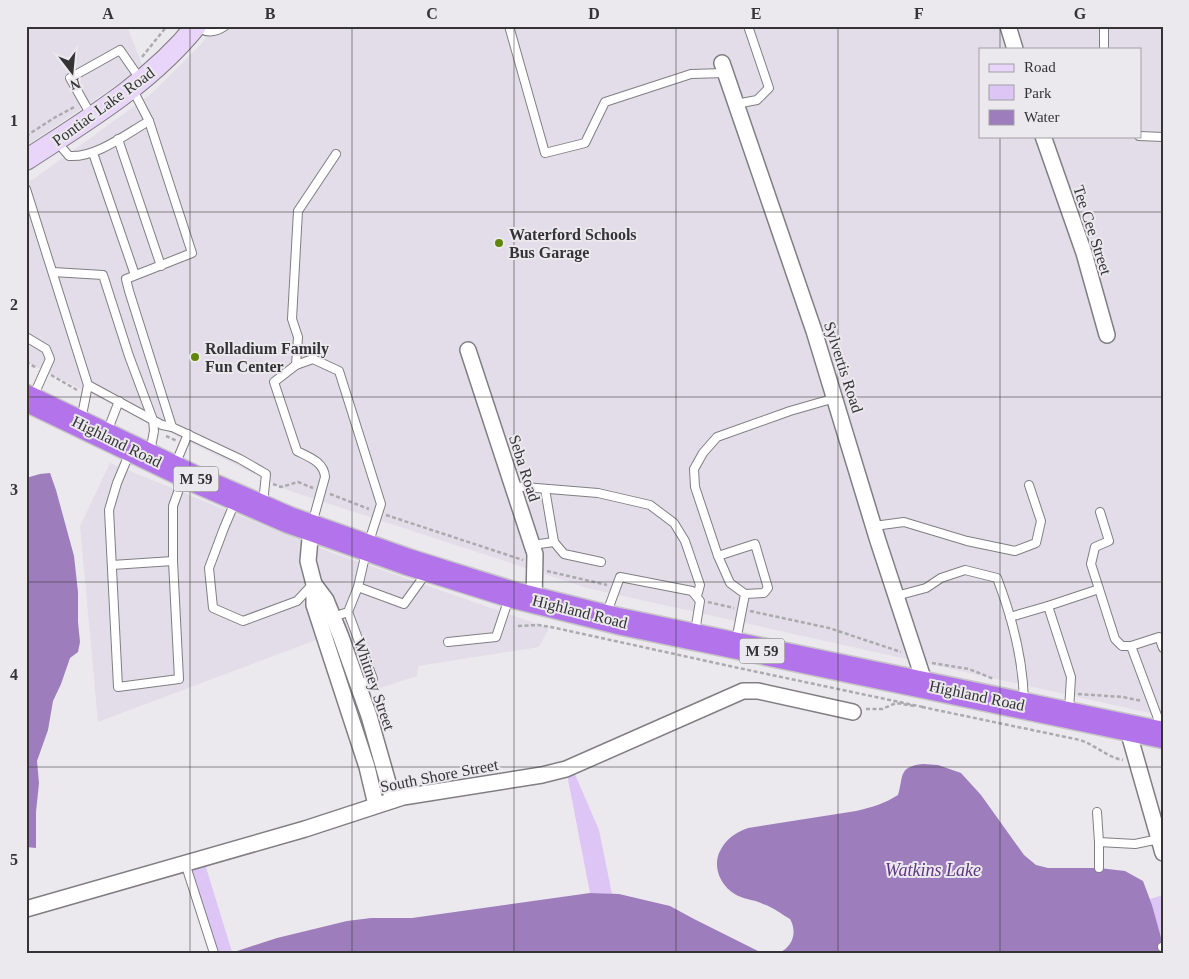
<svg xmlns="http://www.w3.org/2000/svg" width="1189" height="979" font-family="Georgia,serif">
  <rect width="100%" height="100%" fill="#ebe9ee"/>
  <!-- built -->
  <g fill="#e2dde8" fill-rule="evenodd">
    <path d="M26,26H127L143,67L26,146Z"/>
    <path d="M215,26H1163V716L587,588L287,490L26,362V183L35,178L151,94L201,44ZM980,49H1140V136H980Z"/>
    <path d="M110,463L330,552L549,628L539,647L418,666L417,676L340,701L316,640L98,722L80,526Z"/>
  </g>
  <!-- green -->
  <g fill="#ddc5f6">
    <path d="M574,772L599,830L612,894L590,893L567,774Z"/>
    <path d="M205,864L232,952L231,953H217L191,869Z"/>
    <path d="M1163,895V953H1160L1162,941L1150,899Z"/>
  </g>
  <!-- water -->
  <g fill="#9d7dbb">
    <path d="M50,473L56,490L74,556L78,592V622L80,642L78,652L70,658L61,684L53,701L48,730L37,761L39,783L36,812V848L26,847V478L40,474Z"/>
    <path d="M923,764L938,765L961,773L981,795L1024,855L1036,865L1048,868H1099L1125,871L1143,881L1152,905L1162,941L1160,953H779C792,947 798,933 790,919C781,914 773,907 763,904C756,900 748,900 741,897C724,891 712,871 719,853C725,840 734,833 748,828L856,811C870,808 886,803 898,795C904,775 898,767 923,764Z"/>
    <path d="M590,893L619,894L670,906L694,919L762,953H231L277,938L347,921L371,918H412Z"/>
  </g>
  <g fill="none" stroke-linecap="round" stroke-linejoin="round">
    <defs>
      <g id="lane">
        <path d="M196,26C206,34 215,33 225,26"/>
        <path d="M509,26L545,153L585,143L605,102L691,74L725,73"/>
        <path d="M1104,26V47"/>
        <path d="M133,90L149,121L192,253L126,279L129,291L172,427L240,459L266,474L263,503"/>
        <path d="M736,104L757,100L769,88L748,26"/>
        <path d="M91,115L70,78L120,50L140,79"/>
        <path d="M1139,136L1163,137"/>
        <path d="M118,139L161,266"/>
        <path d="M57,142L69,156C96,158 126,134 149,121"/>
        <path d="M93,153L135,275"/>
        <path d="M336,154L298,211L292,319L298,337L296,365L313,359L339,371L381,504L367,548L358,587"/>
        <path d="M26,189L88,385"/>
        <path d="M53,272L103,275L129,356L153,420L154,431L150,452"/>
        <path d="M26,337L46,349L50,359L33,397"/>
        <path d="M296,365L274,382L297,451C309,457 324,462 325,477L312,524"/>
        <path d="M81,420L88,385L162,425L172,427"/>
        <path d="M107,432L119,401"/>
        <path d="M130,452L117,483L109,510L118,687L179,679L173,561V506L183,478"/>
        <path d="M175,465L188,434"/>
        <path d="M512,486L598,493L650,505L674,523L685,541L700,585L697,596"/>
        <path d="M545,489L554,542L564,554L601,562"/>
        <path d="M235,502L224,528L209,568L213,608L243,621L297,601L312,585"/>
        <path d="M1100,512L1109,541L1095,547L1091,564L1115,639L1122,646H1131L1162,729"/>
        <path d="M874,526L904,522L967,541L1015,551L1036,543L1041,521L1029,485"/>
        <path d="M532,545L554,542"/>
        <path d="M718,556L755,544L768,588L764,593L745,594"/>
        <path d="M112,565L173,561"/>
        <path d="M896,596L926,588L941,578L965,570L997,578C1012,617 1023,659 1024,701"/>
        <path d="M1048,606L1099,589"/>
        <path d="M348,612L373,679L358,685"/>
        <path d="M606,615L620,577L692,591L700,601L695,632"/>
        <path d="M333,617L348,612L358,587L404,604L427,572"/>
        <path d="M1010,617L1048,606L1071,677L1069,711"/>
        <path d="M736,641L745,594L730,583L718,556L695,487L694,469L703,453L717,437L790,411L835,398"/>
        <path d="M448,642L496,637L509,598"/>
        <path d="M1131,646L1159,637L1163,648"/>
        <path d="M1097,812L1099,842L1135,844L1159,839"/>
        <path d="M185,863L214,953"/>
        <path d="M1099,868V842"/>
        <path d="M1162,947H1163"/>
      </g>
      <g id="street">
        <path d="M1008,26L1015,49"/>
        <path d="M722,63L814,331L878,541L925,684"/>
        <path d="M1043,136L1084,253L1107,335"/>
        <path d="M468,350L535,554L534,600"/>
        <path d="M311,528L308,561L314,584V605L367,767L376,805"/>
        <path d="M314,584L326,600L341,637L369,716L393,800"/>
        <path d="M1127,727L1163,853"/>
        <path d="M26,909L305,829L403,797L542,775L566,769L743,691H758L853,712"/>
      </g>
      <path id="secondary" d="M26,160C87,120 150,83 196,26"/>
      <path id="highway" d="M26,398L197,480L289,520L408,562L510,594L618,621L1163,735"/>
    </defs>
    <!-- lane casing -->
    <use href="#lane" stroke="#807e83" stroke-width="10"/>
    <!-- street casing -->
    <use href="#street" stroke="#807e83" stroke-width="18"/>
    <!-- secondary casing -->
    <use href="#secondary" stroke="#807e83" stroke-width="22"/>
    <!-- highway casing -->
    <use href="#highway" stroke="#c6c6c6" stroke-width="29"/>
    <!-- path -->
    <g stroke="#abaaae" stroke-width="2.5" stroke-dasharray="4 2.5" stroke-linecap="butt">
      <path d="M142,57L167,26"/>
      <path d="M26,136L54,118L76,106"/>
      <path d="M26,362L37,368"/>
      <path d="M51,375L77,390"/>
      <path d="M166,436L177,441"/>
      <path d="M273,484L281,487L298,482L313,488"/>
      <path d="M330,494L369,509"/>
      <path d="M386,515L523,560"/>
      <path d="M547,571L607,585"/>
      <path d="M708,602L734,608"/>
      <path d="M750,611L829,628L901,652"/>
      <path d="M518,626L538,625L551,627L734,667L923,707"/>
      <path d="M932,663L969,669L994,679"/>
      <path d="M1078,694L1123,697L1142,701"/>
      <path d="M922,707L1080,740C1096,745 1106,757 1123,760"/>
      <path d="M866,709H882L896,703L914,706"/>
    </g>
    <!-- lane -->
    <use href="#lane" stroke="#fff" stroke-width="8"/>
    <!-- street -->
    <use href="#street" stroke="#fff" stroke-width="15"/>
    <!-- secondary -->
    <use href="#secondary" stroke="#e8d5f9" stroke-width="20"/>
    <!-- highway -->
    <use href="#highway" stroke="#b373ea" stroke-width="26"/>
  </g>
  <!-- grid -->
  <path fill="none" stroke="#343335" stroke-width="1" stroke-opacity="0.55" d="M190,26V953M352,26V953M514,26V953M676,26V953M838,26V953M1000,26V49M1000,136V953M26,212H1163M26,397H1163M26,582H1163M26,767H1163"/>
  <!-- markers -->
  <g fill="#60860b" stroke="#ebe9ee" stroke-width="2">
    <circle cx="499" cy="243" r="5"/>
    <circle cx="195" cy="357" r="5"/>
  </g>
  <g text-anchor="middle" stroke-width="4" stroke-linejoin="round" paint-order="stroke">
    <!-- shield labels -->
    <g fill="#ebe9ee" stroke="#6b6a6c" stroke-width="1">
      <rect x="173.5" y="466.5" width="45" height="25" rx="4"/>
      <rect x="739.5" y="638.5" width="45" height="25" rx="4"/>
    </g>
    <g font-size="15" font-weight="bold" fill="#343335">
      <text x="196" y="484">M 59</text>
      <text x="762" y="656">M 59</text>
    </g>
    <!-- street labels -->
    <g font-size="16" fill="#343335" stroke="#ebe9ee">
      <text transform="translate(103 106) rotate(-36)" y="6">Pontiac Lake Road</text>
      <text transform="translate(1093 230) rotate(72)" y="6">Tee Cee Street</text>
      <text transform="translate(844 367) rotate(72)" y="6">Sylvertis Road</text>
      <text transform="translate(117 441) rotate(26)" y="6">Highland Road</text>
      <text transform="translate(525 468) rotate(72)" y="6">Seba Road</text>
      <text transform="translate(580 611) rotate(14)" y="6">Highland Road</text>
      <text transform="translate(375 684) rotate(71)" y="6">Whitney Street</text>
      <text transform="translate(977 695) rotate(12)" y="6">Highland Road</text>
      <text transform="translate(439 775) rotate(-11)" y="6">South Shore Street</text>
    </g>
    <!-- poi labels -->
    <g font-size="16" font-weight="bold" fill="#343335" stroke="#ebe9ee" text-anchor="start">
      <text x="509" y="240">Waterford Schools<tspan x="509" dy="18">Bus Garage</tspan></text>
      <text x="205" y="354">Rolladium Family<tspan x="205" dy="18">Fun Center</tspan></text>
    </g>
    <!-- water labels -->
    <g font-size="18" font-style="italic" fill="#603683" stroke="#ebe9ee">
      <text x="933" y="876">Watkins Lake</text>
    </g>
  </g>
  <!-- border -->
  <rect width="1189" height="979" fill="none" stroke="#ebe9ee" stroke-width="55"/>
  <!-- legend -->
  <rect x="979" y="48" width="162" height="90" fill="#ebe9ee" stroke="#a2a0a4"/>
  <rect x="989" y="64" width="25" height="8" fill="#e8d5f9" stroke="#a2a0a4"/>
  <text x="1024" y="72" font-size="15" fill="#343335">Road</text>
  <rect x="989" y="85" width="25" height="15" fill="#ddc5f6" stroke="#a2a0a4"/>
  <text x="1024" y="98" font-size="15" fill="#343335">Park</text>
  <rect x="989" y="110" width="25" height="15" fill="#9d7dbb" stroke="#a2a0a4"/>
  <text x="1024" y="122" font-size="15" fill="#343335">Water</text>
  <!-- north arrow -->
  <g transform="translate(72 72) rotate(164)" stroke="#ebe9ee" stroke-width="4" paint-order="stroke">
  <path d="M0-4L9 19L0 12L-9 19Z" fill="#343335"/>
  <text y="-8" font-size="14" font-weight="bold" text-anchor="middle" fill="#343335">N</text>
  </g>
  <rect x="28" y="28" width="1134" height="924" fill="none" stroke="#343335" stroke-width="2"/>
  <g font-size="16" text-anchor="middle" font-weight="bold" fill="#343335">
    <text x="108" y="19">A</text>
    <text x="270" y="19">B</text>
    <text x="432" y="19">C</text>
    <text x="594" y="19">D</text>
    <text x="756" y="19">E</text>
    <text x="919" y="19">F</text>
    <text x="1080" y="19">G</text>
    <text x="14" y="126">1</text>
    <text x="14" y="310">2</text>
    <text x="14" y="495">3</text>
    <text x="14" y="680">4</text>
    <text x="14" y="865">5</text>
  </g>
</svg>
